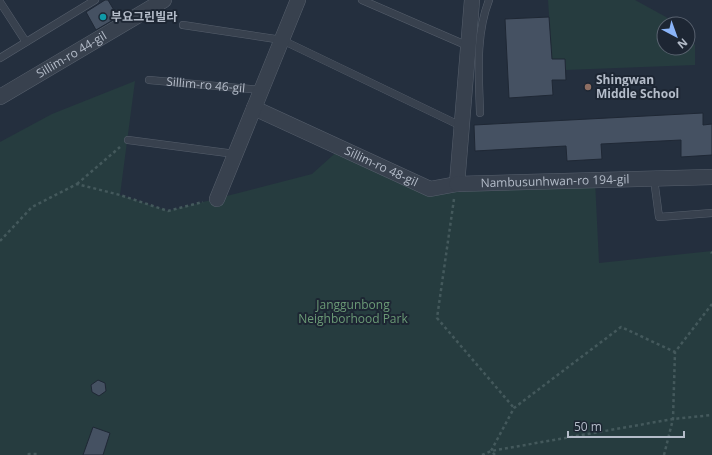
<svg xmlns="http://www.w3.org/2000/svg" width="712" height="455" font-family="'Open Sans','Noto Sans KR',sans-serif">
  <rect width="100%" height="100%" fill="#242f3e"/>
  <!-- green -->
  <g fill="#263c3f">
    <path d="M548,0H635L666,17L674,24H664V48H688V37L695,45V65L565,70L564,59H552Z"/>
    <path d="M135,81L120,195L168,211L312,174L341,148L430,189L595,180L599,263L712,251V455H0V142L52,114Z"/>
  </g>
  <!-- building -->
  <g fill="#455162" stroke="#1f2835">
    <path d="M105,0H108L118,17L96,30L86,12Z"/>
    <path d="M549,17L552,59H565L566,80H552L553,95L509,98L505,19Z"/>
    <path d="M703,113V125L712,124V155L681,157V140L601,144L602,159L567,161L566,146L475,151L474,125Z"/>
    <path d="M98,380L105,383L106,391L99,396L92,392L91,385Z"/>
    <path d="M93,427L110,433L103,455H83Z"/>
  </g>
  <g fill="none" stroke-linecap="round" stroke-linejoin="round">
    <defs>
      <g id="service">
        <path d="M362,0L468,46"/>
        <path d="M0,2L26,42"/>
        <path d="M183,25L282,40L461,126"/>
        <path d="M0,58L95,0"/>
        <path id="s1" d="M149,80L261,90"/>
        <path d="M480,113C479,76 475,36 489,0"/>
        <path d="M128,140L235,154"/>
        <path d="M654,179L659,217L712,213"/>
      </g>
      <g id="minor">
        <path id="s2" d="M0,97L164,0"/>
        <path id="s3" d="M254,108L430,189L457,184L472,0"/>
        <path id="s4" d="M457,184L712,177"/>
        <path d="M217,199L298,0"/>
      </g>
    </defs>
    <!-- service casing -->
    <use href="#service" stroke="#565f6c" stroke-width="8"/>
    <!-- minor casing -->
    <use href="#minor" stroke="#565f6c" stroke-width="16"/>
    <!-- path -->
    <g stroke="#44595c" stroke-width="2.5" stroke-dasharray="3 3" stroke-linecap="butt">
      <path d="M77,184L120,147"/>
      <path d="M454,199L437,318L514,408"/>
      <path d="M0,241L32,207L77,184L120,195L168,211L203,202"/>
      <path d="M711,252L712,253"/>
      <path d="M28,455L29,454H38L39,455"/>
      <path d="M482,455L491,451L673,419L712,415"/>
      <path d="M495,455L491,451L514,408L621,327L675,352"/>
      <path d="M664,455L673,419L675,352L712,304"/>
    </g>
    <!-- service -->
    <use href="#service" stroke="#38414e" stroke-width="7"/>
    <!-- minor -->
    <use href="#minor" stroke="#38414e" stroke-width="15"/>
  </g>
  <!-- markers -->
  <circle fill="#0f9aa8" stroke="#1d2633" stroke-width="1.5" cx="103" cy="17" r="4"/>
  <circle fill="#8d6e63" stroke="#1d2633" stroke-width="1.5" cx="588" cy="87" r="4"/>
  <g text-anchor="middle" stroke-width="4" stroke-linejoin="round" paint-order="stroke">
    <!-- poi labels -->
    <g font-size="12" font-weight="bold" fill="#b4bcc9" stroke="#1d2633" text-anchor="start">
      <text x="111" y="21">부요그린빌라</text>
      <text x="596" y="84">Shingwan<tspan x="596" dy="14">Middle School</tspan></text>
    </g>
    <!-- street labels -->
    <g font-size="12" fill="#b4bcc9" stroke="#1d2633">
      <text dy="4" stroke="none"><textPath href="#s2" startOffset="83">Sillim-ro 44-gil</textPath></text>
      <text dy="4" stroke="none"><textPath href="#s1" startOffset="57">Sillim-ro 46-gil</textPath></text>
      <text dy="4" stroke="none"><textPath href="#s3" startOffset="140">Sillim-ro 48-gil</textPath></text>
      <text dy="4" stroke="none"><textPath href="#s4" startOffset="98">Nambusunhwan-ro 194-gil</textPath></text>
    </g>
    <!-- park labels -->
    <g font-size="12" fill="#6b9a76" stroke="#1d2633">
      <text x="353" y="309">Janggunbong<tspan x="353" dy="14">Neighborhood Park</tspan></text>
    </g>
  </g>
  <!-- north arrow -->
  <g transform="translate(676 36) rotate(139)"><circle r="19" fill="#1d2633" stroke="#59626f"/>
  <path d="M0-3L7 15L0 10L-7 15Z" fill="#8ab4f8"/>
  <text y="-6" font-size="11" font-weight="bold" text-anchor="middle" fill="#b4bcc9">N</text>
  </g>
  <!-- scale -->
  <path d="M568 431v6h116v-6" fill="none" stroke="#b4bcc9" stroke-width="2"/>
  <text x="574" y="431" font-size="12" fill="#b4bcc9" stroke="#1d2633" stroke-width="3" paint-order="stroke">50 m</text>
</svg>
